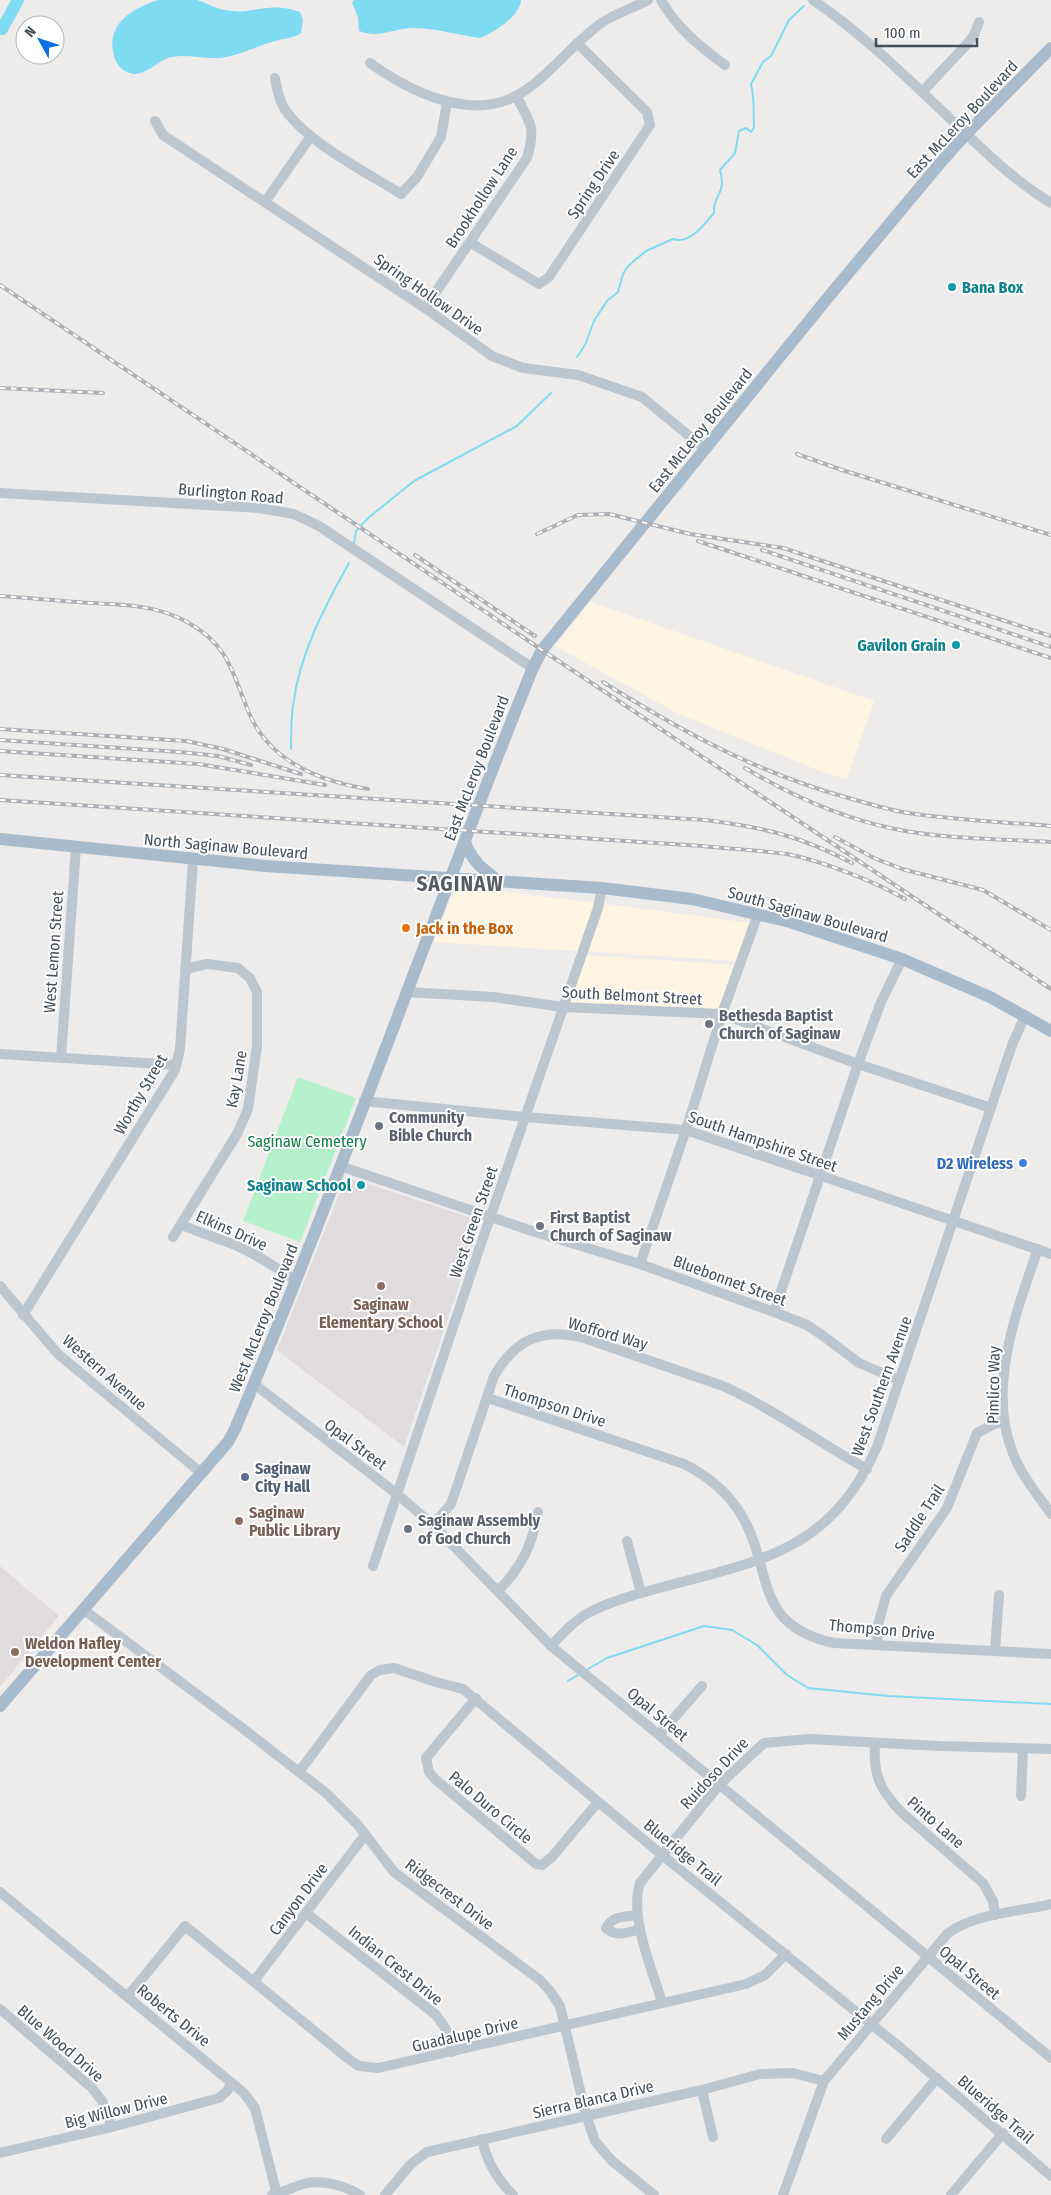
<svg xmlns="http://www.w3.org/2000/svg" width="1051" height="2195" font-family="'Fira Sans Condensed',sans-serif">
  <rect width="100%" height="100%" fill="#eeebeb"/>
  <!-- commercial -->
  <g fill="#fdf4e1">
    <path d="M591,602L874,701L847,779L822,772L679,714L555,646Z"/>
    <path d="M456,886L607,904L750,923L738,961L434,942Z"/>
    <path d="M586,955L737,965L719,1010L570,1003Z"/>
  </g>
  <!-- education -->
  <g fill="#e0dcdd">
    <path d="M346,1177L481,1221L404,1447L277,1350Z"/>
    <path d="M0,1566L59,1616L0,1687Z"/>
  </g>
  <!-- green -->
  <path fill="#b4f1cb" d="M298,1077L356,1098L300,1242L243,1221Z"/>
  <!-- water -->
  <g fill="#7edbf1">
    <path d="M158,0C170,0 185,0 197,0C207,3 216,9 226,10C253,16 267,0 300,12L303,20L301,33C292,39 283,38 272,42C254,47 236,57 217,58C202,59 187,54 172,57C156,60 144,80 127,72C119,69 114,60 113,51C108,22 134,8 158,0Z"/>
    <path d="M354,0H521C520,16 495,32 480,38C458,35 435,28 413,28C394,28 379,39 359,31L358,17L352,3Z"/>
  </g>
  <g fill="none" stroke-linecap="round" stroke-linejoin="round">
    <!-- stream -->
    <g stroke="#7edbf1" stroke-width="2">
      <path d="M577,357L585,345L594,321L607,301L618,292L623,274L628,266L646,251L673,239C689,245 705,224 714,213C712,195 727,196 720,170L735,153L739,131L746,128L751,132L754,128C753,111 755,101 751,84L763,62L771,56L789,20L804,6"/>
      <path d="M354,543L356,531L368,518L414,481L517,426L551,393"/>
      <path d="M291,749C291,735 291,720 293,706C299,655 324,608 349,563"/>
      <path d="M588,1669L607,1658L704,1626L732,1630L757,1645L787,1675L808,1688L888,1696L1051,1704"/>
      <path d="M568,1681L578,1675"/>
    </g>
    <!-- river -->
    <path stroke="#7edbf1" stroke-width="12" d="M0,29H2L18,0"/>
    <!-- minor -->
    <g stroke="#bbc6cf" stroke-width="10">
      <path d="M661,0C677,28 699,46 725,65"/>
      <path d="M813,0C866,36 911,82 957,125C987,154 1015,181 1051,203"/>
      <path d="M370,63C409,91 469,121 516,96C547,79 571,45 600,24C614,14 633,8 648,0"/>
      <path d="M275,78C277,89 279,101 286,111C310,144 366,172 401,194L417,177L441,137L447,102"/>
      <path d="M922,92L968,43L974,35L979,22"/>
      <path d="M155,121L163,135L425,308L492,356L523,368L578,375L642,397L705,449"/>
      <path d="M265,202L311,136"/>
      <path d="M471,243L539,284L549,277L650,125L647,112L577,43"/>
      <path d="M425,308L527,158C536,128 531,123 516,96"/>
      <path d="M0,493L259,508L294,514L319,526L528,665L532,670"/>
      <path d="M406,992L493,997L563,1007L722,1014L858,1064L991,1108"/>
      <path d="M0,1054L176,1065"/>
      <path d="M61,1058L76,847"/>
      <path d="M364,1101L525,1117L686,1130L1051,1254"/>
      <path d="M340,1166L532,1231L640,1264L774,1312L807,1325L822,1335L859,1363L899,1380"/>
      <path d="M182,1225C198,1232 214,1237 230,1243C253,1252 275,1267 295,1280"/>
      <path d="M173,1237L237,1134L248,1109L257,1046V992L250,978L238,968L207,964L185,969"/>
      <path d="M1038,1249C1016,1312 986,1390 1014,1456C1022,1477 1039,1496 1051,1514"/>
      <path d="M640,1264L686,1130L722,1014L758,914"/>
      <path d="M0,1286L58,1354L200,1472"/>
      <path d="M774,1312L858,1064L881,1002L902,959"/>
      <path d="M23,1315L175,1070L180,1049L193,860"/>
      <path d="M254,1384L397,1494L433,1525L551,1646L1051,2058"/>
      <path d="M488,1398L684,1464C708,1476 728,1492 742,1516C774,1571 752,1625 834,1643L1051,1654"/>
      <path d="M433,1525L451,1504L494,1376C515,1340 541,1328 581,1337L723,1386C774,1409 819,1443 867,1469"/>
      <path d="M627,1541L641,1593"/>
      <path d="M373,1566L483,1238L598,908L602,888"/>
      <path d="M498,1591C522,1566 532,1546 538,1512"/>
      <path d="M84,1610L241,1727L326,1793L358,1825L394,1872L540,1980L550,1991L560,2006L586,2115L595,2141L611,2160L654,2195"/>
      <path d="M877,1645L878,1625L886,1596L947,1508L977,1433L994,1424L1004,1422"/>
      <path d="M551,1646C562,1634 574,1621 588,1613C611,1601 637,1594 663,1587C763,1560 830,1551 877,1447L1012,1045L1025,1016"/>
      <path d="M995,1651L999,1595"/>
      <path d="M476,1698L426,1758L429,1772L435,1779L536,1864L542,1865L552,1857L598,1802"/>
      <path d="M659,1735L702,1686"/>
      <path d="M875,1743C873,1774 879,1788 900,1811L983,1883L993,1901L995,1915"/>
      <path d="M299,1772L371,1675L380,1670L394,1668L436,1682L463,1689L662,1855L901,2048L1051,2176"/>
      <path d="M1021,1796L1023,1748"/>
      <path d="M0,1892L244,2093L255,2108L277,2195"/>
      <path d="M306,1913L436,2015L446,2029L452,2052"/>
      <path d="M638,1915C625,1917 613,1915 606,1928C617,1938 628,1932 640,1929"/>
      <path d="M254,1981L365,1835"/>
      <path d="M128,1996L185,1926L350,2060L359,2066L378,2068L746,1984L765,1975L786,1954"/>
      <path d="M662,2002C652,1969 629,1917 640,1883L719,1785L764,1743L810,1739L939,1746L1051,1749"/>
      <path d="M0,2009L92,2088L102,2101L112,2127"/>
      <path d="M702,2090L713,2137"/>
      <path d="M482,2139C486,2160 498,2180 513,2195"/>
      <path d="M886,2139L937,2078"/>
      <path d="M0,2153L112,2127L219,2098L227,2091L232,2083"/>
      <path d="M272,2195C284,2192 295,2186 307,2183C324,2180 346,2186 360,2195"/>
      <path d="M385,2195L411,2164L427,2152L702,2090L760,2074L793,2073L824,2081"/>
      <path d="M783,2195L824,2081L948,1933C977,1913 1017,1912 1051,1904"/>
      <path d="M951,2195L1003,2133"/>
    </g>
    <!-- major -->
    <g stroke="#a8bbcd" stroke-width="12">
      <path d="M0,839L265,866L602,888L692,899L790,922L902,959L990,997L1051,1031"/>
      <path d="M465,842C472,862 484,870 500,882"/>
      <path d="M0,1706L228,1442L235,1429C341,1178 430,922 532,670L542,650L830,295L942,161L966,134L1051,48"/>
    </g>
    <defs>
      <g id="rail">
        <path d="M0,285L542,650L1051,989"/>
        <path d="M0,388L103,393"/>
        <path d="M797,454L842,470L1051,535"/>
        <path d="M537,534L578,515L609,514L690,534L783,548L1051,636"/>
        <path d="M698,541L1051,658"/>
        <path d="M762,550L1051,647"/>
        <path d="M415,555L535,636"/>
        <path d="M0,596C30,598 61,601 91,603C125,605 157,605 187,622C229,645 232,672 249,713C270,762 319,781 368,789"/>
        <path d="M603,682C684,733 760,774 852,799C870,804 889,810 908,813C955,820 1003,822 1051,826"/>
        <path d="M0,729L186,741L223,749L301,774"/>
        <path d="M0,740L180,752L218,756L251,765"/>
        <path d="M0,751L198,764L325,785"/>
        <path d="M745,768C792,796 841,818 895,829C942,839 1002,839 1051,842"/>
        <path d="M0,775L705,820C762,827 801,836 852,863"/>
        <path d="M0,800L702,846C730,849 759,850 787,854C822,861 874,881 905,899"/>
        <path d="M835,837L874,858L902,869L983,890L1051,930"/>
      </g>
    </defs>
    <!-- rail casing -->
    <use href="#rail" stroke="#adb1b6" stroke-width="4"/>
    <!-- rail -->
    <use href="#rail" stroke="#fff" stroke-width="2" stroke-dasharray="5.5" stroke-linecap="butt"/>
  </g>
  <!-- markers -->
  <g fill="#0f9aa8" stroke="#fff" stroke-width="2">
    <circle cx="952" cy="287" r="5"/>
    <circle cx="956" cy="645" r="5"/>
    <circle cx="361" cy="1185" r="5"/>
  </g>
  <circle fill="#e8710a" stroke="#fff" stroke-width="2" cx="406" cy="928" r="5"/>
  <g fill="#6b7280" stroke="#fff" stroke-width="2">
    <circle cx="709" cy="1024" r="5"/>
    <circle cx="379" cy="1126" r="5"/>
    <circle cx="540" cy="1226" r="5"/>
    <circle cx="408" cy="1529" r="5"/>
  </g>
  <circle fill="#3f7fe0" stroke="#fff" stroke-width="2" cx="1023" cy="1163" r="5"/>
  <g fill="#8d6e63" stroke="#fff" stroke-width="2">
    <circle cx="381" cy="1286" r="5"/>
    <circle cx="239" cy="1521" r="5"/>
    <circle cx="15" cy="1652" r="5"/>
  </g>
  <circle fill="#5c6f8a" stroke="#fff" stroke-width="2" cx="245" cy="1477" r="5"/>
  <g text-anchor="middle" stroke-width="4" stroke-linejoin="round" paint-order="stroke">
    <!-- street labels -->
    <g font-size="16" fill="#434f5a" stroke="#fff">
      <text transform="translate(962 119) rotate(-47)" y="6">East McLeroy Boulevard</text>
      <text transform="translate(593 184) rotate(-56)" y="6">Spring Drive</text>
      <text transform="translate(481 197) rotate(-57)" y="6">Brookhollow Lane</text>
      <text transform="translate(429 294) rotate(35)" y="6">Spring Hollow Drive</text>
      <text transform="translate(700 430) rotate(-51)" y="6">East McLeroy Boulevard</text>
      <text transform="translate(231 493) rotate(5)" y="6">Burlington Road</text>
      <text transform="translate(476 768) rotate(-69)" y="6">East McLeroy Boulevard</text>
      <text transform="translate(226 846) rotate(5)" y="6">North Saginaw Boulevard</text>
      <text transform="translate(808 914) rotate(16)" y="6">South Saginaw Boulevard</text>
      <text transform="translate(53 952) rotate(-86)" y="6">West Lemon Street</text>
      <text transform="translate(632 995) rotate(3)" y="6">South Belmont Street</text>
      <text transform="translate(236 1079) rotate(-80)" y="6">Kay Lane</text>
      <text transform="translate(140 1094) rotate(-60)" y="6">Worthy Street</text>
      <text transform="translate(763 1141) rotate(19)" y="6">South Hampshire Street</text>
      <text transform="translate(473 1222) rotate(-71)" y="6">West Green Street</text>
      <text transform="translate(232 1230) rotate(24)" y="6">Elkins Drive</text>
      <text transform="translate(730 1280) rotate(20)" y="6">Bluebonnet Street</text>
      <text transform="translate(263 1318) rotate(-68)" y="6">West McLeroy Boulevard</text>
      <text transform="translate(608 1333) rotate(16)" y="6">Wofford Way</text>
      <text transform="translate(105 1372) rotate(41)" y="6">Western Avenue</text>
      <text transform="translate(993 1385) rotate(-89)" y="6">Pimlico Way</text>
      <text transform="translate(881 1386) rotate(-70)" y="6">West Southern Avenue</text>
      <text transform="translate(555 1405) rotate(18)" y="6">Thompson Drive</text>
      <text transform="translate(356 1444) rotate(37)" y="6">Opal Street</text>
      <text transform="translate(919 1518) rotate(-57)" y="6">Saddle Trail</text>
      <text transform="translate(882 1629) rotate(5)" y="6">Thompson Drive</text>
      <text transform="translate(658 1714) rotate(40)" y="6">Opal Street</text>
      <text transform="translate(714 1773) rotate(-47)" y="6">Ruidoso Drive</text>
      <text transform="translate(491 1807) rotate(40)" y="6">Palo Duro Circle</text>
      <text transform="translate(936 1822) rotate(41)" y="6">Pinto Lane</text>
      <text transform="translate(683 1852) rotate(39)" y="6">Blueridge Trail</text>
      <text transform="translate(450 1894) rotate(37)" y="6">Ridgecrest Drive</text>
      <text transform="translate(298 1899) rotate(-53)" y="6">Canyon Drive</text>
      <text transform="translate(396 1965) rotate(39)" y="6">Indian Crest Drive</text>
      <text transform="translate(970 1972) rotate(40)" y="6">Opal Street</text>
      <text transform="translate(870 2002) rotate(-50)" y="6">Mustang Drive</text>
      <text transform="translate(174 2015) rotate(39)" y="6">Roberts Drive</text>
      <text transform="translate(465 2034) rotate(-13)" y="6">Guadalupe Drive</text>
      <text transform="translate(61 2043) rotate(41)" y="6">Blue Wood Drive</text>
      <text transform="translate(593 2099) rotate(-13)" y="6">Sierra Blanca Drive</text>
      <text transform="translate(996 2109) rotate(41)" y="6">Blueridge Trail</text>
      <text transform="translate(116 2110) rotate(-14)" y="6">Big Willow Drive</text>
    </g>
    <!-- culture labels -->
    <g font-size="16" font-weight="bold" fill="#0d838f" stroke="#fff" text-anchor="end">
      <text x="962" y="293" text-anchor="start">Bana Box</text>
      <text x="946" y="651">Gavilon Grain</text>
      <text x="351" y="1191">Saginaw School</text>
    </g>
    <!-- food labels -->
    <g font-size="16" font-weight="bold" fill="#c56008" stroke="#fff" text-anchor="start">
      <text x="416" y="934">Jack in the Box</text>
    </g>
    <!-- worship labels -->
    <g font-size="16" font-weight="bold" fill="#5b616d" stroke="#fff" text-anchor="start">
      <text x="719" y="1021">Bethesda Baptist<tspan x="719" dy="18">Church of Saginaw</tspan></text>
      <text x="389" y="1123">Community<tspan x="389" dy="18">Bible Church</tspan></text>
      <text x="550" y="1223">First Baptist<tspan x="550" dy="18">Church of Saginaw</tspan></text>
      <text x="418" y="1526">Saginaw Assembly<tspan x="418" dy="18">of God Church</tspan></text>
    </g>
    <!-- park labels -->
    <g font-size="16" fill="#107e45" stroke="#fff">
      <text x="307" y="1147">Saginaw Cemetery</text>
    </g>
    <!-- shop labels -->
    <g font-size="16" font-weight="bold" fill="#366cbe" stroke="#fff" text-anchor="end">
      <text x="1013" y="1169">D2 Wireless</text>
    </g>
    <!-- education labels -->
    <g font-size="16" font-weight="bold" fill="#785e54" stroke="#fff" text-anchor="start">
      <text x="381" y="1310" text-anchor="middle">Saginaw<tspan x="381" dy="18">Elementary School</tspan></text>
      <text x="249" y="1518">Saginaw<tspan x="249" dy="18">Public Library</tspan></text>
      <text x="25" y="1649">Weldon Hafley<tspan x="25" dy="18">Development Center</tspan></text>
    </g>
    <!-- service labels -->
    <g font-size="16" font-weight="bold" fill="#4e5e75" stroke="#fff" text-anchor="start">
      <text x="255" y="1474">Saginaw<tspan x="255" dy="18">City Hall</tspan></text>
    </g>
    <!-- district labels -->
    <g font-size="21" font-weight="bold" letter-spacing="1" fill="#585c61" stroke="#fff">
      <text x="460" y="891">SAGINAW</text>
    </g>
  </g>
  <!-- north arrow -->
  <g transform="translate(40 40) rotate(310)"><circle r="24" fill="#ffffff" stroke="#b4b9bd"/>
  <path d="M0-4L9 19L0 12L-9 19Z" fill="#0d6fe7"/>
  <text y="-8" font-size="14" font-weight="bold" text-anchor="middle" fill="#434f5a">N</text>
  </g>
  <!-- scale -->
  <path d="M876 38v8h101v-8" fill="none" stroke="#434f5a" stroke-width="2.5"/>
  <text x="884" y="38" font-size="15" fill="#434f5a" stroke="#ffffff" stroke-width="4" paint-order="stroke">100 m</text>
</svg>
